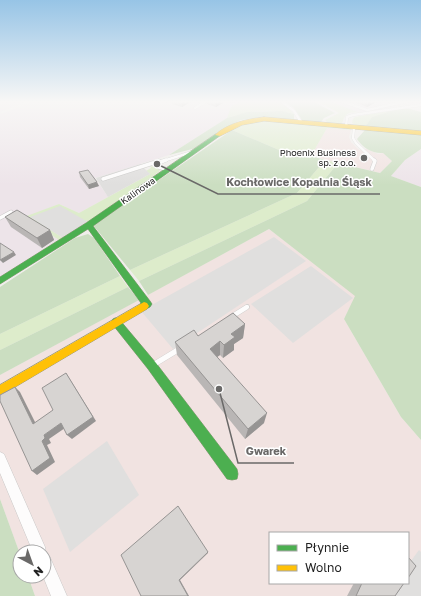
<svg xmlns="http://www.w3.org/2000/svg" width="421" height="596" font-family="'Golos Text',sans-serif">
  <rect width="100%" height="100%" fill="#f0eeeb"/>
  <!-- commercial -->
  <g fill="#f1e3e1" fill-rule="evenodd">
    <path d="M327,128L351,130L349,137L351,142L359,150L367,149L378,154L383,153L392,161L380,173L311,156Z"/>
    <path d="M269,229L356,296L344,319L401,417L421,440V596H35L28,576H44V552H20V554L0,499V375ZM270,533H408V583H270Z"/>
  </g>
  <!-- industrial -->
  <g fill="#ede4e9">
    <path d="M0,101H28L0,112Z"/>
    <path d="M35,101H241L231,107L227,118L169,155L95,178L108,197L79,213L59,204L25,218L59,240L0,278V114Z"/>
    <path d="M330,101H421V107L419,104H405L370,112H357Z"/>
    <path d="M421,149V187L391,176L405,160Z"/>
  </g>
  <!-- grass -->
  <g fill="#ddeccb">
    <path d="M241,101H278L283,103L294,114C272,108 249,111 227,118L231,107Z"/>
    <path d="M317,101H330L357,112H363C349,113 347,110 342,123H328L325,120L339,113Z"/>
    <path d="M394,110L372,117L365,127L356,125L352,123L353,119L355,117Z"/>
    <path d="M265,120L351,128V130L327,128L311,156L286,153L232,130L249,122Z"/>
    <path d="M325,160L338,163L307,201L139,281L130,270L297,193Z"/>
    <path d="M150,166L158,168L160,171L88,222L31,217L63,238L59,240L24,217L59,204L79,213L150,174L146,171L151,168Z"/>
    <path d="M120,276L128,287L0,350V334Z"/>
  </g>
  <!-- forest -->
  <g fill="#cbdec1">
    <path d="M284,101H312L335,113L324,118L321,122L302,120L294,108Z"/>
    <path d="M397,109H410L421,112V132L365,127L372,117Z"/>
    <path d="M282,111L294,114V120L262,117L241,120L223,129L196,148L169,155L227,118L247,112Z"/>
    <path d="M232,130L286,153L311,156L325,160L297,193L130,270L93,225Z"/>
    <path d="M365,130L421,134V149L405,160L391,176L421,187V440L401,417L344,319L355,296L269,229L148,295L139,281L307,201L338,163L380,173L392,161L383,153C373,154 363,148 357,139Z"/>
    <path d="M88,234L94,238L120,276L0,334V287L75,238Z"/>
    <path d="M128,287L139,300L0,375V350Z"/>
    <path d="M0,499L20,554V576H28L35,596H0Z"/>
  </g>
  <!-- parking -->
  <g fill="#e0dfde">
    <path d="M140,164L150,174L108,197L96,178Z"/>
    <path d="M60,206L88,222L63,238L30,217Z"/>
    <path d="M274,237L306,261L173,349L141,311Z"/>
    <path d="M311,266L353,298L293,343L251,304Z"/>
    <path d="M107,441L139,495L70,552L43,489Z"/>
    <path d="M419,550L421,552V596H386L395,583H408V565Z"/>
  </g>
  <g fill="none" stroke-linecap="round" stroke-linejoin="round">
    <defs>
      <g id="lane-far3">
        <path d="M232,101H234"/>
        <path d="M281,101L294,111L301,122"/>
        <path d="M341,101L367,110L408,101"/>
        <path d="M195,108L207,101"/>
        <path d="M346,127L347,117L353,115L421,105"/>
        <path d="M354,128L353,138L356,143L375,161"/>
        <path d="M163,161L192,152"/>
      </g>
      <g id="lane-far2">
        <path d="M166,160L158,163L159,167L168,170"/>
        <path d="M372,169L375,161L374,160"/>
        <path d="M103,179L159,161"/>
        <path d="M0,218L11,212"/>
      </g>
      <path id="lane-far1" d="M231,317L247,307"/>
      <path id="lane" d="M153,365L181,348"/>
      <path id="street" d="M0,452L4,454L45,547L46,554L49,555L67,596H51L43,576L44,552H33L0,473Z"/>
      <g id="fast">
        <path d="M216,134L221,135L93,226L150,301L152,304L150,307L144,310L141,309L139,306L141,303L88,229L0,284V277L86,223Z"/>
        <path d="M116,318L119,319L156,363L237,469L238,474L237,479L232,480L227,479L148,369L113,325L111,322L113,319Z"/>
      </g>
      <g id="slow">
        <path d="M264,117L421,131V135L264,121L242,125L220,136L215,135C228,123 247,119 264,117Z"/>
        <path d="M144,302L147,303L149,306L147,309L0,396V385Z"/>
      </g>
    </defs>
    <!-- lane-far3 casing -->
    <use href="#lane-far3" stroke="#c9c8c7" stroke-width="3"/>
    <!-- lane-far2 casing -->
    <use href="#lane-far2" stroke="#c9c8c7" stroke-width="4.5"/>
    <!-- lane-far1 casing -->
    <use href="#lane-far1" stroke="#c9c8c7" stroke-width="5.5"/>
    <!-- lane casing -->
    <use href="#lane" stroke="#c9c8c7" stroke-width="6"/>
    <!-- street casing -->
    <use href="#street" stroke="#c9c8c7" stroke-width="1"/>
    <!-- fast casing -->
    <use href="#fast" stroke="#999a82" stroke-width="1"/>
    <!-- slow casing -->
    <use href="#slow" stroke="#999a82" stroke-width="1"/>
    <!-- lane-far3 -->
    <use href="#lane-far3" stroke="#fdfcfc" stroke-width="2.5"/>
    <!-- lane-far2 -->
    <use href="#lane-far2" stroke="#fdfcfc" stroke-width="3.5"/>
    <!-- lane-far1 -->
    <use href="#lane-far1" stroke="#fdfcfc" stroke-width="4.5"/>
    <!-- lane -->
    <use href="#lane" stroke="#fdfcfc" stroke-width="5.5"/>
    <!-- street -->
    <use href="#street" fill="#fdfcfc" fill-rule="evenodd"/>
    <!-- fast -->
    <use href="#fast" fill="#4caf50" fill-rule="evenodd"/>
    <!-- slow -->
    <use href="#slow" fill="#ffc107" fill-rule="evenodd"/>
  </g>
  <!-- wall -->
  <g fill="#b9b6b5">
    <path d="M172,101H192L182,107L172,104Z"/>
    <path d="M207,101H226L216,107L207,104Z"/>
    <path d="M352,101H378L367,107Z"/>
    <path d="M79,172L99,186L89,189L80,177Z"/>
    <path d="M5,217L50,230L54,240L42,248L11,227Z"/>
    <path d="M245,324L243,338L234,344V350L223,358L220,355L217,357L264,423L245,439L177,355L175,342Z"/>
    <path d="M354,583H404L395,596H347Z"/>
  </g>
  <!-- shaded-wall -->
  <g fill="#969493">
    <path d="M185,101H192L182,107V103Z"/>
    <path d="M219,101H226L216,107V103Z"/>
    <path d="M369,101H378L367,107Z"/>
    <path d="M97,182L99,186L89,189L88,185Z"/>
    <path d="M50,230L54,240L42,248L37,238Z"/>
    <path d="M14,252L16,255L3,263L0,260Z"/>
    <path d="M245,324L243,338L234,344V350L223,358L224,345L231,334Z"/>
    <path d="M220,341V355L210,362V349Z"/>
    <path d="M66,373L96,421L72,439L67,435Z"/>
    <path d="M15,387L20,392L38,428L33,424Z"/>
    <path d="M267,413L264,423L245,439L248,429Z"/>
    <path d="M61,423L65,428L49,439L51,443L47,445L55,462L37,475L32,471L44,435Z"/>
    <path d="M208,552V553L180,580L189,596H188L179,580Z"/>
  </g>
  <!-- building -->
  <g fill="#d7d4d2" stroke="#969493">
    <path d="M176,101H185L182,103Z"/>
    <path d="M210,101H219L216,103Z"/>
    <path d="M88,170L97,182L88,185L79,172Z"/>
    <path d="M17,210L50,230L37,238L5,217Z"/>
    <path d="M0,243L14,252L0,260Z"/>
    <path d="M233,313L245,324L231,334L235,337L224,345L220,341L210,349L267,413L248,429L175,342L194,330L198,336Z"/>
    <path d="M66,373L93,417L67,435L61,423L44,435L45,438L42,441L50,458L32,471L0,401V395L15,387L33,424L53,410L42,388Z"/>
    <path d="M178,506L208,552L179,580L188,596H141L121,555Z"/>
    <path d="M408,557L416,566L408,578Z"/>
    <path d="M362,583H404L395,596H356Z"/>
  </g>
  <!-- sky -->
  <linearGradient id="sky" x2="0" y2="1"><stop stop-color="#97c4e6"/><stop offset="0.55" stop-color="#f8f7f6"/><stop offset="1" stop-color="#f8f7f6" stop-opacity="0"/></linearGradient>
  <rect width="421" height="185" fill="url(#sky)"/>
  <!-- markers -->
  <circle fill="#6a6968" stroke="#fff" stroke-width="1.5" cx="364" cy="158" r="4"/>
  <g text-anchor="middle" stroke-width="3" stroke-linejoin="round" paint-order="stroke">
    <!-- far-poi labels -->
    <g font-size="9" fill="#222" stroke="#fff" text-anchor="end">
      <text x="356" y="156">Phoenix Business<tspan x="356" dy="10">sp. z o.o.</tspan></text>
    </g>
    <!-- far-street labels -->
    <g font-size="9" fill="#222" stroke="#fff">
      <text transform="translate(138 191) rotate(-35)" y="3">Kalinowa</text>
    </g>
  </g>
  <!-- callouts -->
  <path fill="none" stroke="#6a6968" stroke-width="1.5" d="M157 164L218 194H380M219 389L238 463H294"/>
  <g fill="#6a6968" stroke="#fff" stroke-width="1.5">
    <circle cx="157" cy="164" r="4"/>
    <circle cx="219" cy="389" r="4"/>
  </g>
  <g font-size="11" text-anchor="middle" font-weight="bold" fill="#6a6968" stroke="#fff" stroke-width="3" stroke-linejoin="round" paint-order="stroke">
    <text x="299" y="186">Kochłowice Kopalnia Śląsk</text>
    <text x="266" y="455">Gwarek</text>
  </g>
  <!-- legend -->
  <rect x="269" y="532" width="140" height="52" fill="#ffffff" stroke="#a7a7a7"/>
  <rect x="277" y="545" width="20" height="6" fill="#4caf50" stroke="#a7a7a7"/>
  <text x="305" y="552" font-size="12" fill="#222222">Płynnie</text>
  <rect x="277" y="565" width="20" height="6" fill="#ffc107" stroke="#a7a7a7"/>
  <text x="305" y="572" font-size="12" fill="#222222">Wolno</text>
  <!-- north arrow -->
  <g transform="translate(32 564) rotate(139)"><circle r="19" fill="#ffffff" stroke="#a7a7a7"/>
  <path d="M0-3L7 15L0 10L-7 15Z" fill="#6a6968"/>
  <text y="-6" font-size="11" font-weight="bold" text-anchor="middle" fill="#222222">N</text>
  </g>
</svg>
